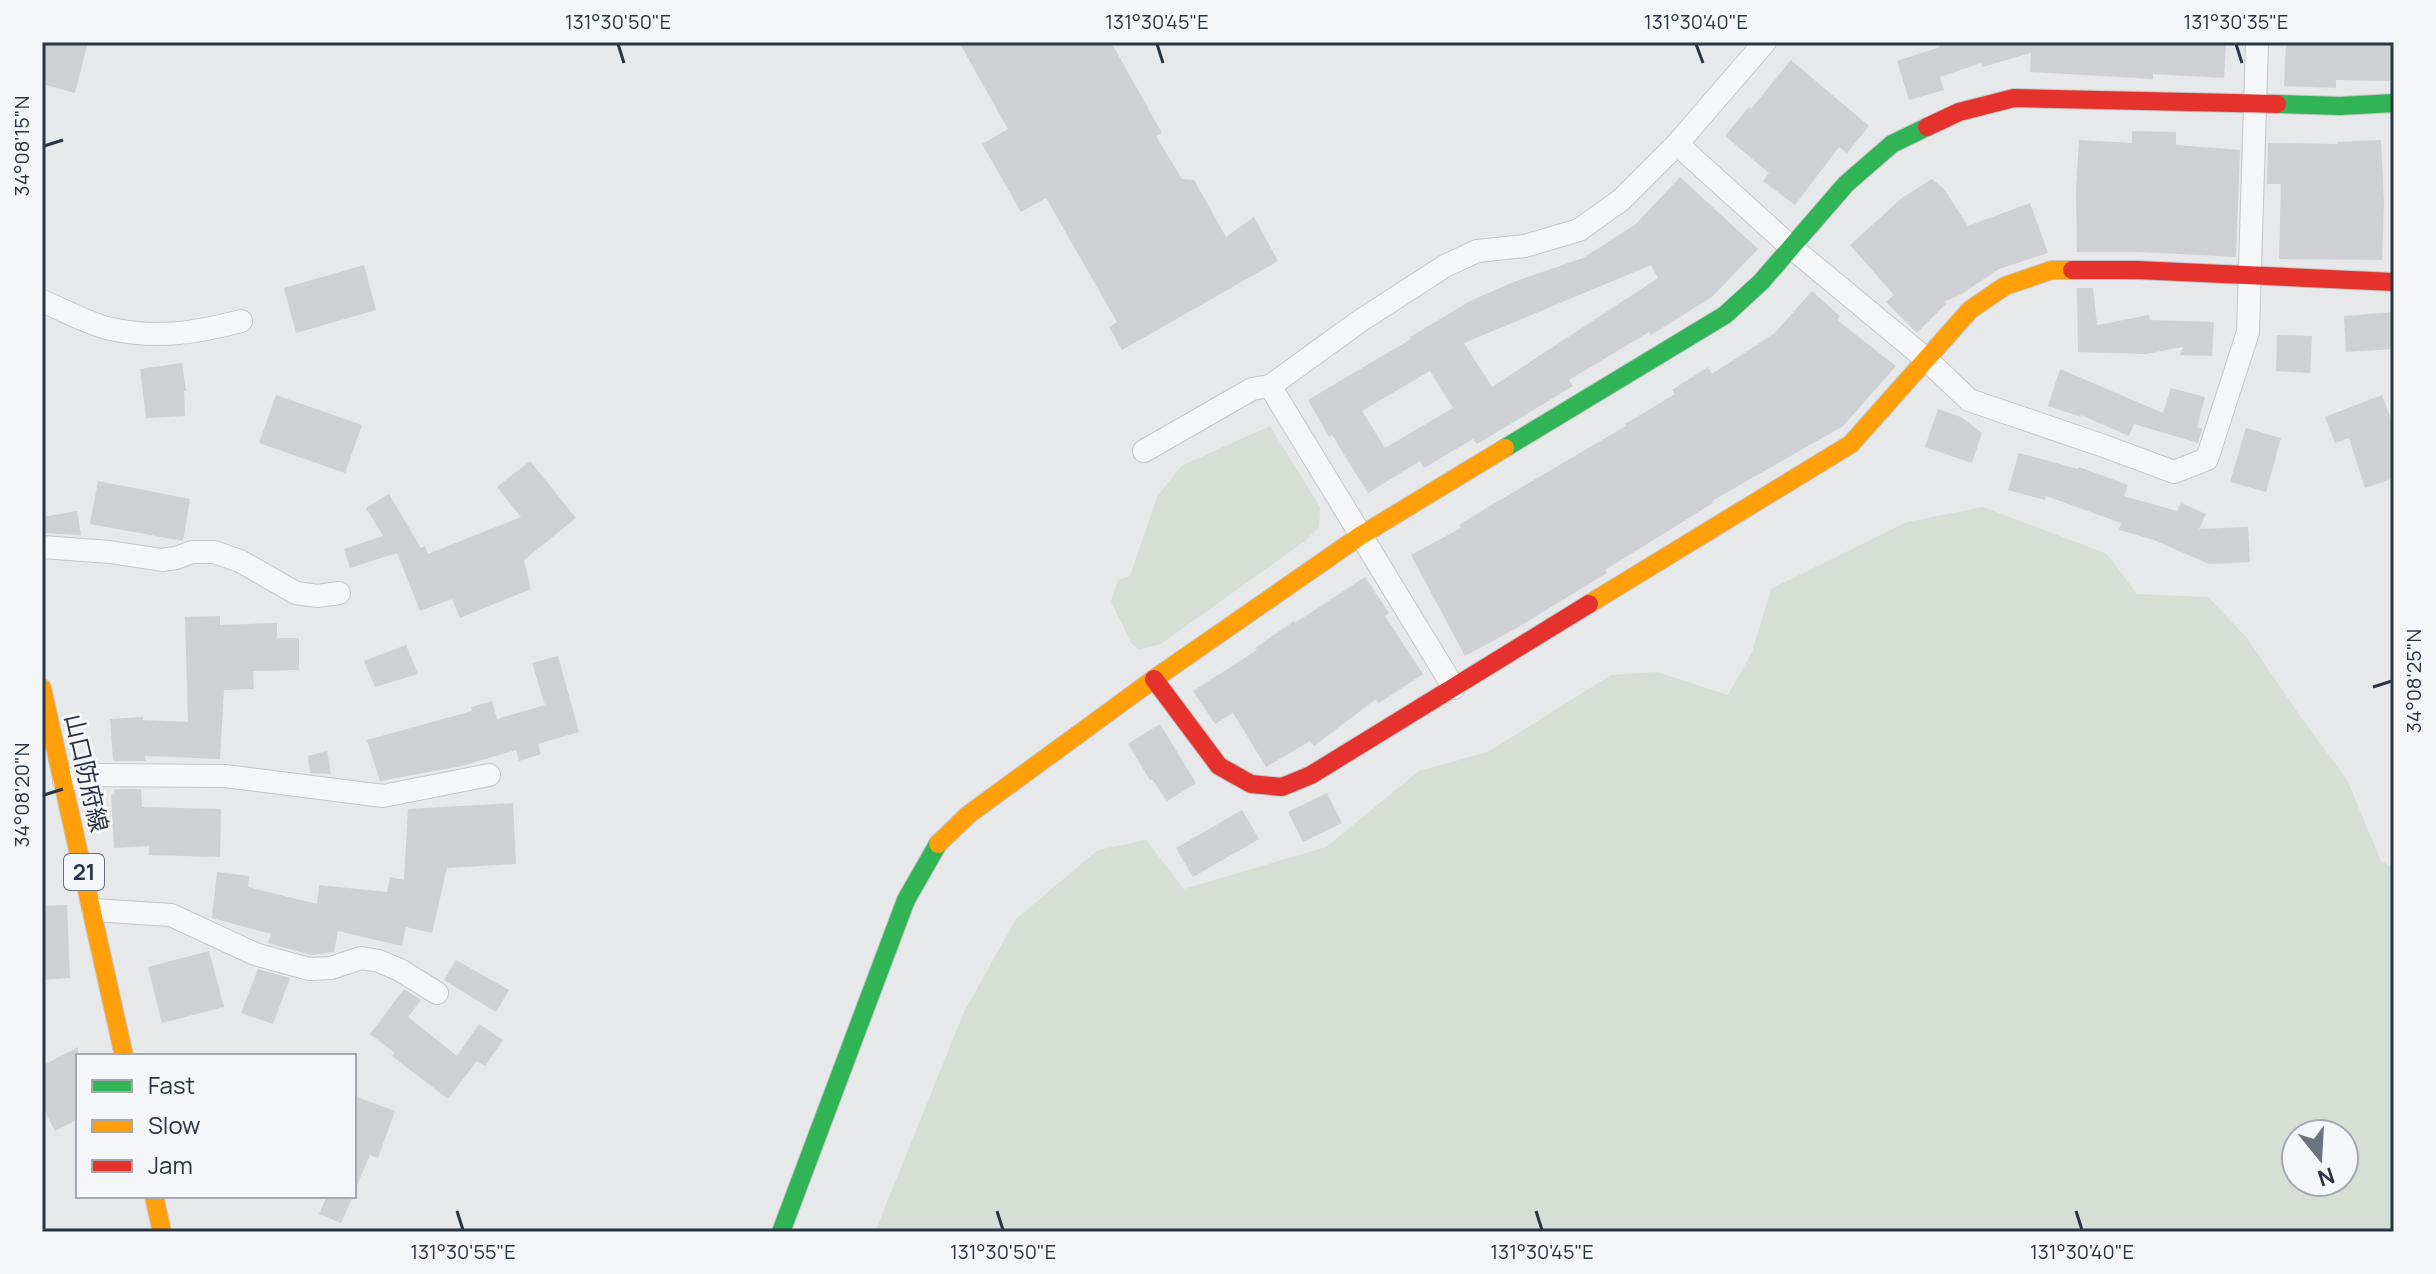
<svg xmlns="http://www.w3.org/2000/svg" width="2436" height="1274" font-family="Manrope,'Noto Sans JP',sans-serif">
  <rect width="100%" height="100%" fill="#e6e8ea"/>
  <!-- green -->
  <g fill="#d6ded6" fill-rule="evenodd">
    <path d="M1270,426L1320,507L1319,527L1305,541L1161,644L1139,650L1131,643L1111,601L1118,580L1130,576L1157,497L1181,466Z"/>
    <path d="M1983,507L2107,554L2137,594L2208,597L2247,638L2298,713L2347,780L2381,861L2394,868V1232H875L964,1012L1016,919L1098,850L1146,840L1184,889L1326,847L1419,771L1488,752L1611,675L1657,672L1728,695L1752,652L1771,589L1907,522ZM2296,1134H2344V1182H2296Z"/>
  </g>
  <!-- building -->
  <g fill="#ced0d3" fill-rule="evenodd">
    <path d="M42,42H88L75,93L42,84Z"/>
    <path d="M959,42H1111L1162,133L1156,136L1182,179L1194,180L1226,237L1254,217L1278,261L1122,350L1109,327L1117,322L1046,198L1021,212L982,144L1008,129Z"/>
    <path d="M1938,42H2226L2224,78L2153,74V79L2030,72L2031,53L1982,67L1981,63L1940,77L1944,90L1909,100L1897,61L1940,47Z"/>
    <path d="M2286,42L2394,43V81L2336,80V88L2284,86Z"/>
    <path d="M1791,60L1869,126L1847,153L1839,147L1795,205L1763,181L1769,173L1725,136L1749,107L1751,109Z"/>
    <path d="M2132,131L2176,132V145L2240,150L2236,257L2138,252H2077L2076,190L2079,140L2132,143Z"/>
    <path d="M2381,140L2384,203L2382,260L2279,259L2281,184H2267L2268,143L2338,144V142Z"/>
    <path d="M1680,177L1758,249L1712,297L1651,335L1649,332L1569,380L1573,386L1477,444L1473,439L1424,468L1420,461L1368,493L1332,435L1329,437L1308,400L1411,339L1410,337L1470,301L1516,281L1583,258L1636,224ZM1651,265L1658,278L1492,387L1464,343ZM1430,371L1453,408L1385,448L1362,411Z"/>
    <path d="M1932,179L1944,189L1968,226L2030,203L2048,253L1999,269L1960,295L1944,302L1947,303L1917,333L1886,302L1894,295L1850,245L1902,198Z"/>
    <path d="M364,265L376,310L296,333L284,288Z"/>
    <path d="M2077,288H2093L2097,325L2149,315L2150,320L2214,322L2212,356L2180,355L2183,347L2146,354L2078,352Z"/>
    <path d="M1812,291L1840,316L1837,320L1896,366L1843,426L1712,501L1713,503L1605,570L1607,573L1515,629L1465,656L1411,555L1461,528L1459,525L1493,504L1626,426L1625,424L1675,394L1672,390L1708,367L1712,374L1775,333Z"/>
    <path d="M2394,312V349L2346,352L2344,316Z"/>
    <path d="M2277,335L2312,336L2310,373L2276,371Z"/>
    <path d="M182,363L186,391H184L185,416L146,418L140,369Z"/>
    <path d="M2060,369L2163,413L2171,388L2205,397L2197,427L2202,429L2198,443L2134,424L2129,436L2081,415V417L2048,406Z"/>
    <path d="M276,395L362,425L345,473L259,443Z"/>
    <path d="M2382,395L2394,427V478L2365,488L2349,438L2335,443L2325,417Z"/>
    <path d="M1938,409L1961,417L1982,433L1972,463L1925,447Z"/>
    <path d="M2246,428L2281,438L2266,492L2230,482Z"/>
    <path d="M2019,453L2078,469L2079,467L2128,485L2124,496L2177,511L2181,503L2206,514L2199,529L2248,527L2250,562L2209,564L2154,540L2119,530L2121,523L2046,496L2045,500L2008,490Z"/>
    <path d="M530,461L576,518L524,560L531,589L460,618L452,599L420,611L397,553L350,568L344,549L383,536L366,508L389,494L421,548L425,546L428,554L521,517L497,487Z"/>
    <path d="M98,481L190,499L183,541L90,524Z"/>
    <path d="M77,511L81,535L42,533V517Z"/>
    <path d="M1365,577L1389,613L1385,616L1423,674L1379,703L1376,699L1314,746L1310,741L1266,767L1233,713L1215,724L1193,691L1257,650L1255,648L1294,621L1295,623Z"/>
    <path d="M220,616V625L277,623V638H299V670L253,671L254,689L224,690L220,759L145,756L146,761H113L110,719L143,717V720L188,722L185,617Z"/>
    <path d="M406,645L418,674L375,687L364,661Z"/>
    <path d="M558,656L579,732L538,744L541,754L519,761L516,750L462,766L380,781L367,740L472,711L471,707L492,701L497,719L545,705L532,663Z"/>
    <path d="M1160,724L1196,783L1167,801L1152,779L1150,780L1128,744Z"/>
    <path d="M327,751L331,774L310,773L308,756Z"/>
    <path d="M114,789H141L142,807L221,809L220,857L149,855V846L114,848L111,795L115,794Z"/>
    <path d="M1327,793L1342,823L1303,842L1288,812Z"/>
    <path d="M513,803L516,864L447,868L432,933L406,927L402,946L338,931L334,952L311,955L268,943L271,934L212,918L217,872L249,876L248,887L317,904L319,885L387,892L390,877L404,880L408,809Z"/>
    <path d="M1242,810L1259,839L1193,877L1176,848Z"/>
    <path d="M67,905L70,978L42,980V906Z"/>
    <path d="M209,951L224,1007L162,1023L148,967Z"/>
    <path d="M456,960L509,990L496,1012L444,980Z"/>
    <path d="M258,969L290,978L273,1024L241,1013Z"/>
    <path d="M404,989L421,1000L408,1017L457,1056L479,1024L503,1040L485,1066L477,1061L448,1099L392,1056L395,1053L370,1034Z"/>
    <path d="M78,1047V1119L55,1131L42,1106V1066Z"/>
    <path d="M354,1096L395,1111L378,1158L370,1155L354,1192Z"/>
    <path d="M327,1196H353L341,1223L319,1214Z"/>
  </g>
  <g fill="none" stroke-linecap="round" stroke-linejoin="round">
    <defs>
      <g id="street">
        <path d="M1677,144L1791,247L1926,359L1969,400L2104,446L2174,472L2207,459L2248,332L2257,42"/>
        <path d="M42,301C64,310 88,324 111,329C157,339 196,333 241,321"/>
        <path d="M1144,451L1252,389L1270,386"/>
        <path d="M42,547L110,552L162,560L176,558L192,552H214L240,561L296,593L317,596L339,593"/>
        <path d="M1454,688L1270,386L1360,321L1445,266L1477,251L1525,246L1579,230L1621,200L1677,144L1765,42"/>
        <path d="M64,781L95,775L225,776L383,796L489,775"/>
        <path d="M93,910L171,915L255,954L309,969L331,968L361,958L379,961L400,970L437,993"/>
      </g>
      <g id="fast">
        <path d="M2277,104L2340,106L2394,103"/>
        <path d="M1505,448L1725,315L1761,282L1846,184L1892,144L1927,127"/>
        <path d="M781,1232L906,900L938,844"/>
      </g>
      <g id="slow">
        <path d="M1589,604L1851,444L1970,310L2005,286L2052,270H2072"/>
        <path d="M42,688L124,1056"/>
        <path d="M938,844L968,815L1154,679L1360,536L1505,448"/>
        <path d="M154,1196L162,1232"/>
      </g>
      <g id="jam">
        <path d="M1927,127L1959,112L2014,98L2277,104"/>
        <path d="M2072,270H2137L2394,282"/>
        <path d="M1154,679L1219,766L1251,784L1282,787L1311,775L1589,604"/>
      </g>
    </defs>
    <!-- street casing -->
    <use href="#street" stroke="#c4c6c8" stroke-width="24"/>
    <!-- fast casing -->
    <use href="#fast" stroke="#c4c6c8" stroke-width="20"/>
    <!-- slow casing -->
    <use href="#slow" stroke="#c4c6c8" stroke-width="20"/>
    <!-- jam casing -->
    <use href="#jam" stroke="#c4c6c8" stroke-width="20"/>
    <!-- street -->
    <use href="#street" stroke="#f5f6f7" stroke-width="22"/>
    <!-- fast -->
    <use href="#fast" stroke="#30b455" stroke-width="18"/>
    <!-- slow -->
    <use href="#slow" stroke="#ff9f0a" stroke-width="18"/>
    <!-- jam -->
    <use href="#jam" stroke="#e5322d" stroke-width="18"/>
  </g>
  <!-- ticks -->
  <path fill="none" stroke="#2b3445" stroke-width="3" d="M618,44L624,63M1157,44L1163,63M1696,44L1703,63M2236,44L2242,63M44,146L63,140M2373,687L2392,681M44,795L63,789M457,1211L463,1230M997,1211L1003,1230M1536,1211L1542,1230M2076,1211L2082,1230"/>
  <g text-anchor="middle" stroke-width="6" stroke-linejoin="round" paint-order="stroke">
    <!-- shield labels -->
    <rect fill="#f4f6f9" stroke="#676e7b" stroke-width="2" x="64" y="854" width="40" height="36" rx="6"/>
    <g font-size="22" font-weight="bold" fill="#2b3445">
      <text x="84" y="880">21</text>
    </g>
    <!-- street labels -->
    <g font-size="24" fill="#2b3445" stroke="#f4f6f9">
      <text transform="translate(86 773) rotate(77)" y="8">山口防府線</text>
    </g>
  </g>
  <!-- border -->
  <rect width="2436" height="1274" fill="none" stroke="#f4f6f9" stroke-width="88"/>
  <!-- legend -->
  <rect x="76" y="1054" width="280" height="144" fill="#f4f6f9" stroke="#a4a8b1" stroke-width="2"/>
  <rect x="92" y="1080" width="40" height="12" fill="#30b455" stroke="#a4a8b1" stroke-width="2"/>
  <text x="148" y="1094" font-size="24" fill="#2b3445">Fast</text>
  <rect x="92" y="1120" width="40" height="12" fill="#ff9f0a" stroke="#a4a8b1" stroke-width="2"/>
  <text x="148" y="1134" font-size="24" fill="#2b3445">Slow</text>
  <rect x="92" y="1160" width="40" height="12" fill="#e5322d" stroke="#a4a8b1" stroke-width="2"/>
  <text x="148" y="1174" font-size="24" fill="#2b3445">Jam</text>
  <!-- north arrow -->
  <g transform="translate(2320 1158) rotate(162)"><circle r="38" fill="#f4f6f9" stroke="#a4a8b1" stroke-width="2"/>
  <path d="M0-6L14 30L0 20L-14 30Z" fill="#6c737f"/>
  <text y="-12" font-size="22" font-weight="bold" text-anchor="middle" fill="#2b3445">N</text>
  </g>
  <rect x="44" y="44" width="2348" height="1186" fill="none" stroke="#2b3445" stroke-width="3"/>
  <g font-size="20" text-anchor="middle" fill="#2b3445">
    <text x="618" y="29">131°30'50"E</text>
    <text x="1157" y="29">131°30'45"E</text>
    <text x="1696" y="29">131°30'40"E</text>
    <text x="2236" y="29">131°30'35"E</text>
    <text transform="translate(22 146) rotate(-90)" y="7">34°08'15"N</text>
    <text transform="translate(2414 681) rotate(-90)" y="7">34°08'25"N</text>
    <text transform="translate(22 795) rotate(-90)" y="7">34°08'20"N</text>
    <text x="463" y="1259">131°30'55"E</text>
    <text x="1003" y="1259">131°30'50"E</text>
    <text x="1542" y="1259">131°30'45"E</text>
    <text x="2082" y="1259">131°30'40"E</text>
  </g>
</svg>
